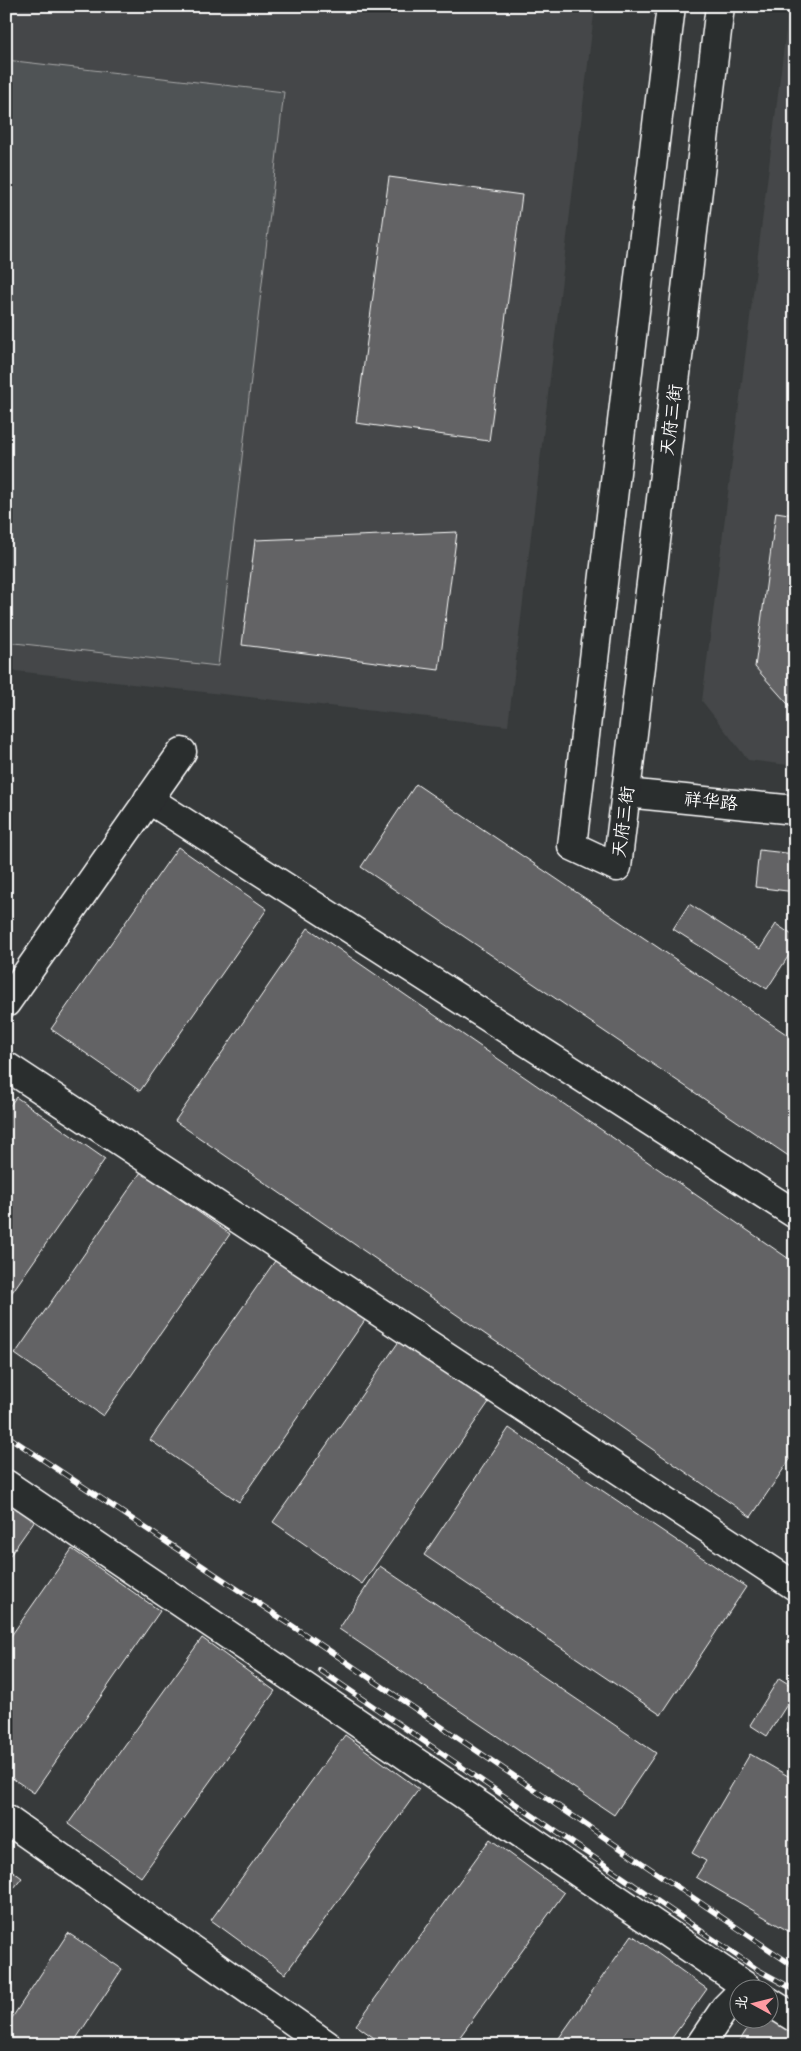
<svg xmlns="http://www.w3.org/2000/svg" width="801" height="2051" font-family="'Gochi Hand','LXGW WenKai TC',sans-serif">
  <rect width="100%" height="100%" fill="#373a3b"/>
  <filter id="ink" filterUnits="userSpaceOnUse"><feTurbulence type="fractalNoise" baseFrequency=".02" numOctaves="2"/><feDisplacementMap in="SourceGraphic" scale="10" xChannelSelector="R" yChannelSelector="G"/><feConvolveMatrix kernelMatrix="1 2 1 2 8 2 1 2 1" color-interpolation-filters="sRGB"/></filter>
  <g filter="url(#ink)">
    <!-- built -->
    <g fill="#444748">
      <path d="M6,6H595L508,726L6,670Z"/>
      <path d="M789,6H795V766L748,760L702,701Z"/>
    </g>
    <!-- green -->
    <path fill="#505354" stroke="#a8a9aa" d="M6,60L284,92L218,666L6,642Z"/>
    <!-- building -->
    <g fill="#636465" stroke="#fff">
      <path d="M389,177L522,195L489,441L356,423Z"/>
      <path d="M776,512L795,515V712L755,667Z"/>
      <path d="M457,532L439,670L242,645L255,540Z"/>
      <path d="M416,784L795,1040V1149L790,1157L361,867Z"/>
      <path d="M178,847L267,909L140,1091L51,1029Z"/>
      <path d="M759,850L795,854V892L755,887Z"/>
      <path d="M689,904L760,949L776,924L795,937V946L767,989L673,929Z"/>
      <path d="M308,928L795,1263V1452L751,1517L175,1121Z"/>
      <path d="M16,1097L105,1159L6,1301V1111Z"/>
      <path d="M141,1172L230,1234L103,1416L15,1354Z"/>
      <path d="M277,1258L365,1320L239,1502L150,1440Z"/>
      <path d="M400,1340L489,1402L362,1584L273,1522Z"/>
      <path d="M509,1428L746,1587L661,1715L424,1555Z"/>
      <path d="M6,1500L35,1520L6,1561Z"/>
      <path d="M72,1549L160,1611L34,1793L6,1774V1643Z"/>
      <path d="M380,1566L656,1753L614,1815L339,1629Z"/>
      <path d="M202,1638L275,1691L141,1877L68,1824Z"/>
      <path d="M779,1678L795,1688V1692L767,1736L750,1725Z"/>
      <path d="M795,1718V1735L787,1730Z"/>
      <path d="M345,1735L419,1789L285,1974L211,1920Z"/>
      <path d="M750,1754L795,1780V1935L696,1877L706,1861L692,1853Z"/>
      <path d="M490,1839L564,1893L454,2045H384L356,2025Z"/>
      <path d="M6,1866L22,1878L6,1898Z"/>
      <path d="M68,1933L122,1969L72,2045H6V2027Z"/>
      <path d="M632,1935L707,1989L667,2045H554Z"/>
      <path d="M768,2010L795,2027V2045H737L754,2018H768Z"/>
    </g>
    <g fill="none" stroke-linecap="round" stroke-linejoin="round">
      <defs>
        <g id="street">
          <path d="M626,793L795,810"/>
          <path d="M148,799L795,1214"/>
          <path d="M6,1003L182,752"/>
          <path d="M6,1066L795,1586"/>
          <path d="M6,1484L747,1987"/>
          <path d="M6,1819L327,2045"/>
          <path d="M768,2001L795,2018"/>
          <path d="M700,2045L725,2008L738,1995"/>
        </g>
        <path id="secondary" d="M671,6L572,846L617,867L720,6"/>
      </defs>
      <!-- street casing -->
      <use href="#street" stroke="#fff" stroke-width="31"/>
      <!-- secondary casing -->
      <use href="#secondary" stroke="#fff" stroke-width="31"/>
      <!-- street -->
      <use href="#street" stroke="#2a2d2e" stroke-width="28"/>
      <!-- secondary -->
      <use href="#secondary" stroke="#2a2d2e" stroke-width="28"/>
      <defs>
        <g id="rail">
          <path d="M6,1435L330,1651L795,1967"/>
          <path d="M320,1670L758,1970L795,1990"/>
        </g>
      </defs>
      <!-- rail casing -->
      <use href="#rail" stroke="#fff" stroke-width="5.5"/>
      <!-- rail -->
      <use href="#rail" stroke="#2a2d2e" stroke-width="4" stroke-dasharray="11" stroke-linecap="butt"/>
    </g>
  </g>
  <g text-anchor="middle" stroke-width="4.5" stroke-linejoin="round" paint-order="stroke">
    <!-- street labels -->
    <g font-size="18" fill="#fff" stroke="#2a2d2e">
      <text transform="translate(671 420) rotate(-83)" y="6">天府三街</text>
      <text transform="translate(711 801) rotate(6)" y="6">祥华路</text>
      <text transform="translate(623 822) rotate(-83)" y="6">天府三街</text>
    </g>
  </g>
  <!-- margin -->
  <rect width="801" height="2051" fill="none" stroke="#2a2d2e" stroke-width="25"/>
  <rect x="12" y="12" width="776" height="2026" fill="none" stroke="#fff" stroke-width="2" filter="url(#ink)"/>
  <!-- north arrow -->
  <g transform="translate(754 2004) rotate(277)"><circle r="24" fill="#2a2d2e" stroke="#7f8182"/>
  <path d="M0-4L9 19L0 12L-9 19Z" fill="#ff9aa2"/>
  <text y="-8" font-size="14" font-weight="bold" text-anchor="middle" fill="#ffffff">北</text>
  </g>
</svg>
